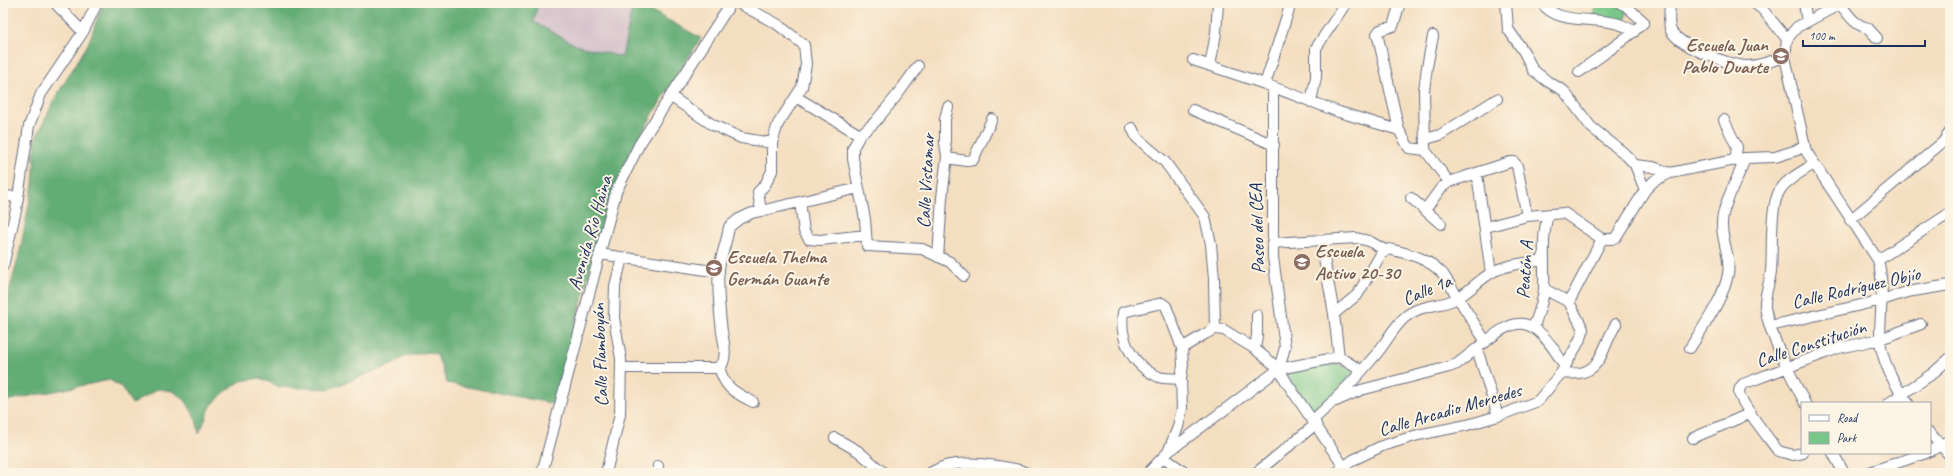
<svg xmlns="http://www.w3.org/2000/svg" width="1953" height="476" font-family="Caveat,sans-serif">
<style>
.industrial{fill:#d1bdc9}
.green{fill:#78c788;stroke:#4a7b73}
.forest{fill:#62ac74;stroke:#3e6e69}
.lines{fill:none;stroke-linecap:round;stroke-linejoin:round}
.minor-casing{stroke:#676c80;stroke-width:12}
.minor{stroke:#fff;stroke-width:10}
.labels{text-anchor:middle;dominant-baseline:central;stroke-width:4;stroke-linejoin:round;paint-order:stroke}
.education-label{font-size:19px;font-weight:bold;fill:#785e54;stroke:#fcf5e5;text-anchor:start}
.street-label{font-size:19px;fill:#1b2f5e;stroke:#fcf5e5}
</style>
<rect width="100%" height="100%" fill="#fcf5e5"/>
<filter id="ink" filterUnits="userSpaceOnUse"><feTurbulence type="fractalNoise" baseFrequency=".025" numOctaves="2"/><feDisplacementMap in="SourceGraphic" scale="8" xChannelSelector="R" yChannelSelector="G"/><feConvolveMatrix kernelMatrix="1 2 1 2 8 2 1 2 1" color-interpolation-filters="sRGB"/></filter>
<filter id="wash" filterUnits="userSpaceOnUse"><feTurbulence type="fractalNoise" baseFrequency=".012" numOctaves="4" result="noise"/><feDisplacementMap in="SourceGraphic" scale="16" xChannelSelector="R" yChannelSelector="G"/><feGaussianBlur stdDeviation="0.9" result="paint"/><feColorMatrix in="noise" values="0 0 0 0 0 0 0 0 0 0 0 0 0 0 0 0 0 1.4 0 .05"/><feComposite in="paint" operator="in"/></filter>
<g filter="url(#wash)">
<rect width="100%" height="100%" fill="#f4dec0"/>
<path class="industrial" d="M538,3H633L622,57L576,45L534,22Z"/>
<path class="green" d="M1596,3L1627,6L1625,22L1594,18Z
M1337,363L1355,372L1314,414L1285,373L1302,368Z"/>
<path class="forest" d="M103,3H538L534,22L576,45L622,57L633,3H637L701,38C666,94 627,149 605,212L555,404L447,383L437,355L427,352L404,357L394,364L329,389L279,387L260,378L241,381L225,392L211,406L199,434L196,419L185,400L173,391L158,389L132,404L122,388L110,380L10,400L3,406V314L20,251L33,184L36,138L57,95L88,44Z"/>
</g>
<g filter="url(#ink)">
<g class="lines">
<defs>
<path id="minor" d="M55,3L83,32
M738,3L777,24L804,45L806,64L802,87L778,124L772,143V171L765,185L758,192L761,211
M1400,3L1393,26L1380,30L1377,34L1378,37L1399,130L1409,148L1425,150
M1506,3L1508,29L1524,52L1533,70L1547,81L1564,91L1591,127L1625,154L1635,165L1645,190
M1542,3C1561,30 1610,11 1634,32
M1670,3C1670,11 1668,20 1670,28C1674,45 1732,67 1748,66C1760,66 1773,60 1785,57
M1754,3L1762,9L1787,39
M1804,3L1807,22
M1842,3L1797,27L1787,39L1785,57L1806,151L1878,260C1885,286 1880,312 1880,338C1881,360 1895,386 1908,403
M1840,4C1849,15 1854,25 1868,28L1877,38
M1433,36L1427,67L1424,90L1425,150L1449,182
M1193,60L1265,84L1339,112L1399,130
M918,66L898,94L875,122L860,135L853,148V159L865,219L867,246L922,249L950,262L964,276
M1210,66L1216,33L1218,3
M1579,72C1601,55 1625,41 1644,22L1626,6L1620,3
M1265,84L1291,3
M1273,87V257L1285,347L1279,369
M670,96L713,125L741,138L772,143
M796,97L860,135
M1311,102L1316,77V48L1346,3
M1193,110L1274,145
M1724,120L1737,147L1735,161
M1132,128L1137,138L1165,162L1205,217L1211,244L1214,279L1215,329
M1426,139L1440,135L1497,99
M947,158L967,161L973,160L992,119
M1635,165L1653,167L1670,173
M1477,174L1491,273
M3,196L18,197
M1411,198L1441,224
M800,202L804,231L809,239L820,240L866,235
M1425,210L1441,188L1449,182L1510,162H1514L1517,166L1527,216
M1850,220L1943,142L1950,132
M1486,227L1527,216L1564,213L1602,239
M1272,243L1356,238L1369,241L1385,250
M600,254L719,272
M938,257L942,198L947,156L945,143V119L948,107
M1324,258L1334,314L1339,357
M1878,260L1950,213
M3,266L16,210L29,126L41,94L83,32L97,3
M1569,302L1602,239H1612L1616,237L1645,190L1654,181L1670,173L1745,158L1775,157L1797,150L1804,145
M1334,314L1358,294L1381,254L1389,249C1410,254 1428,258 1443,274L1486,342
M1534,326C1538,315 1543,302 1544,290C1545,265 1541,239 1548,215
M1770,326L1882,300L1907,292L1950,285
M1182,348L1205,334L1215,329L1224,330L1255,349L1279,369L1287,383L1344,467
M1690,348C1703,327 1724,298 1728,274C1731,257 1722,242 1722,225C1721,206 1739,178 1745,158
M1255,349L1257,335V315
M1477,349L1498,416
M719,366C724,388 734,392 753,402
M621,368H715L722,365C727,355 724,343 722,332C720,315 716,279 720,263C723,251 727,240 729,227L739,219L752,213L859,188
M1561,373C1603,378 1599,353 1616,324
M1336,401L1361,390L1449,367L1457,364C1509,325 1524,296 1565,367
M1805,403C1792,378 1769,334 1765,307C1764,295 1770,283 1771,271C1773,250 1769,207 1780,190C1787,179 1803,171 1814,164
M1889,403L1932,374L1950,358
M1313,420C1334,401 1354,381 1372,359C1384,347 1391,330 1404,318C1418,305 1435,307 1451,301C1467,295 1477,281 1491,273C1505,264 1527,263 1544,260
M1930,433L1950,456
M835,438L858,451L884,473
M1693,438L1751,413
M1930,451L1950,440
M1168,452L1279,369L1339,357L1362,371
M1803,453L1793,455L1778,451C1770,440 1740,403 1739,392C1739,389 1741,386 1743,384L1839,348L1880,339L1921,324
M1833,453L1844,473
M1163,457L1186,473
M542,473L616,192L639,145L731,3
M606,473L620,414L621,359L614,318L615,286L622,258
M658,473V466
M930,473C936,470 943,466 950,465C966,461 1013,466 1027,473
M1148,473L1168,452L1178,427L1182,409L1181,379L1183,365L1182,348L1166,306L1162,303L1123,312C1119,339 1132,366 1159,377C1165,379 1174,378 1181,379
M1256,473L1316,424
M1336,473L1353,460L1382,446L1418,435L1467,425L1498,416L1538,401L1561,373L1576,347L1582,335L1583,329L1569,302L1544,289
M1867,473L1926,453"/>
</defs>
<use href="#minor" class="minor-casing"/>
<use href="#minor" class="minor"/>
</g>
</g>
<defs>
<symbol id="school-disc" viewBox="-11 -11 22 22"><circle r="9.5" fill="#8d6e63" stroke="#fcf5e5"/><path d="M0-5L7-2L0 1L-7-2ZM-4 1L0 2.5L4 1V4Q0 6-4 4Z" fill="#fff"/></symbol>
</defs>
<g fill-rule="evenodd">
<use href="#school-disc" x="1771" y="46" width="20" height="20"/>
<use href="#school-disc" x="1292" y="252" width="20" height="20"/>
<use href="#school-disc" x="704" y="258" width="20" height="20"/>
</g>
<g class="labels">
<g class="education-label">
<text x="1768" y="45" text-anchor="end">Escuela Juan<tspan x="1768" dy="22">Pablo Duarte</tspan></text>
<text x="1315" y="251">Escuela<tspan x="1315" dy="22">Activo 20-30</tspan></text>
<text x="727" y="257">Escuela Thelma<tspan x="727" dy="22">Germán Guante</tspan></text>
</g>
<g class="street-label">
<text transform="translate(926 181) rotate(-87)">Calle Vistamar</text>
<text transform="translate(1257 229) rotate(-92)">Paseo del CEA</text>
<text transform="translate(590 233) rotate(-74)">Avenida Río Haina</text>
<text transform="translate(1525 270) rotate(-86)">Peatón A</text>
<text transform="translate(1856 288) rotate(-13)">Calle Rodríguez Objío</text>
<text transform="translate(1427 290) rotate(-23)">Calle 1a</text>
<text transform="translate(1811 344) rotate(-18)">Calle Constitución</text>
<text transform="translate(600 355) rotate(-92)">Calle Flamboyán</text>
<text transform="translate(1450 410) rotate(-16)">Calle Arcadio Mercedes</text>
</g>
</g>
<rect width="1953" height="476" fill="none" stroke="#fcf5e5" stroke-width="16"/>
<rect x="1801" y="402" width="130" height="52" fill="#fcf5e5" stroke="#a2a6af"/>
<rect x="1809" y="415" width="20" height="6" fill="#ffffff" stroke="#a2a6af"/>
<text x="1837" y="422" font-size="12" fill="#1b2f5e">Road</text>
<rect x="1809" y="432" width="20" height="12" fill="#78c788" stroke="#a2a6af"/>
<text x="1837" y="442" font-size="12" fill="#1b2f5e">Park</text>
<path d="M1803 40v6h122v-6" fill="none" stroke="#1b2f5e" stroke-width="2"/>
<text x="1809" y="40" font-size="12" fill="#1b2f5e" stroke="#fcf5e5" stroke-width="3" paint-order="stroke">100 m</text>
</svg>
